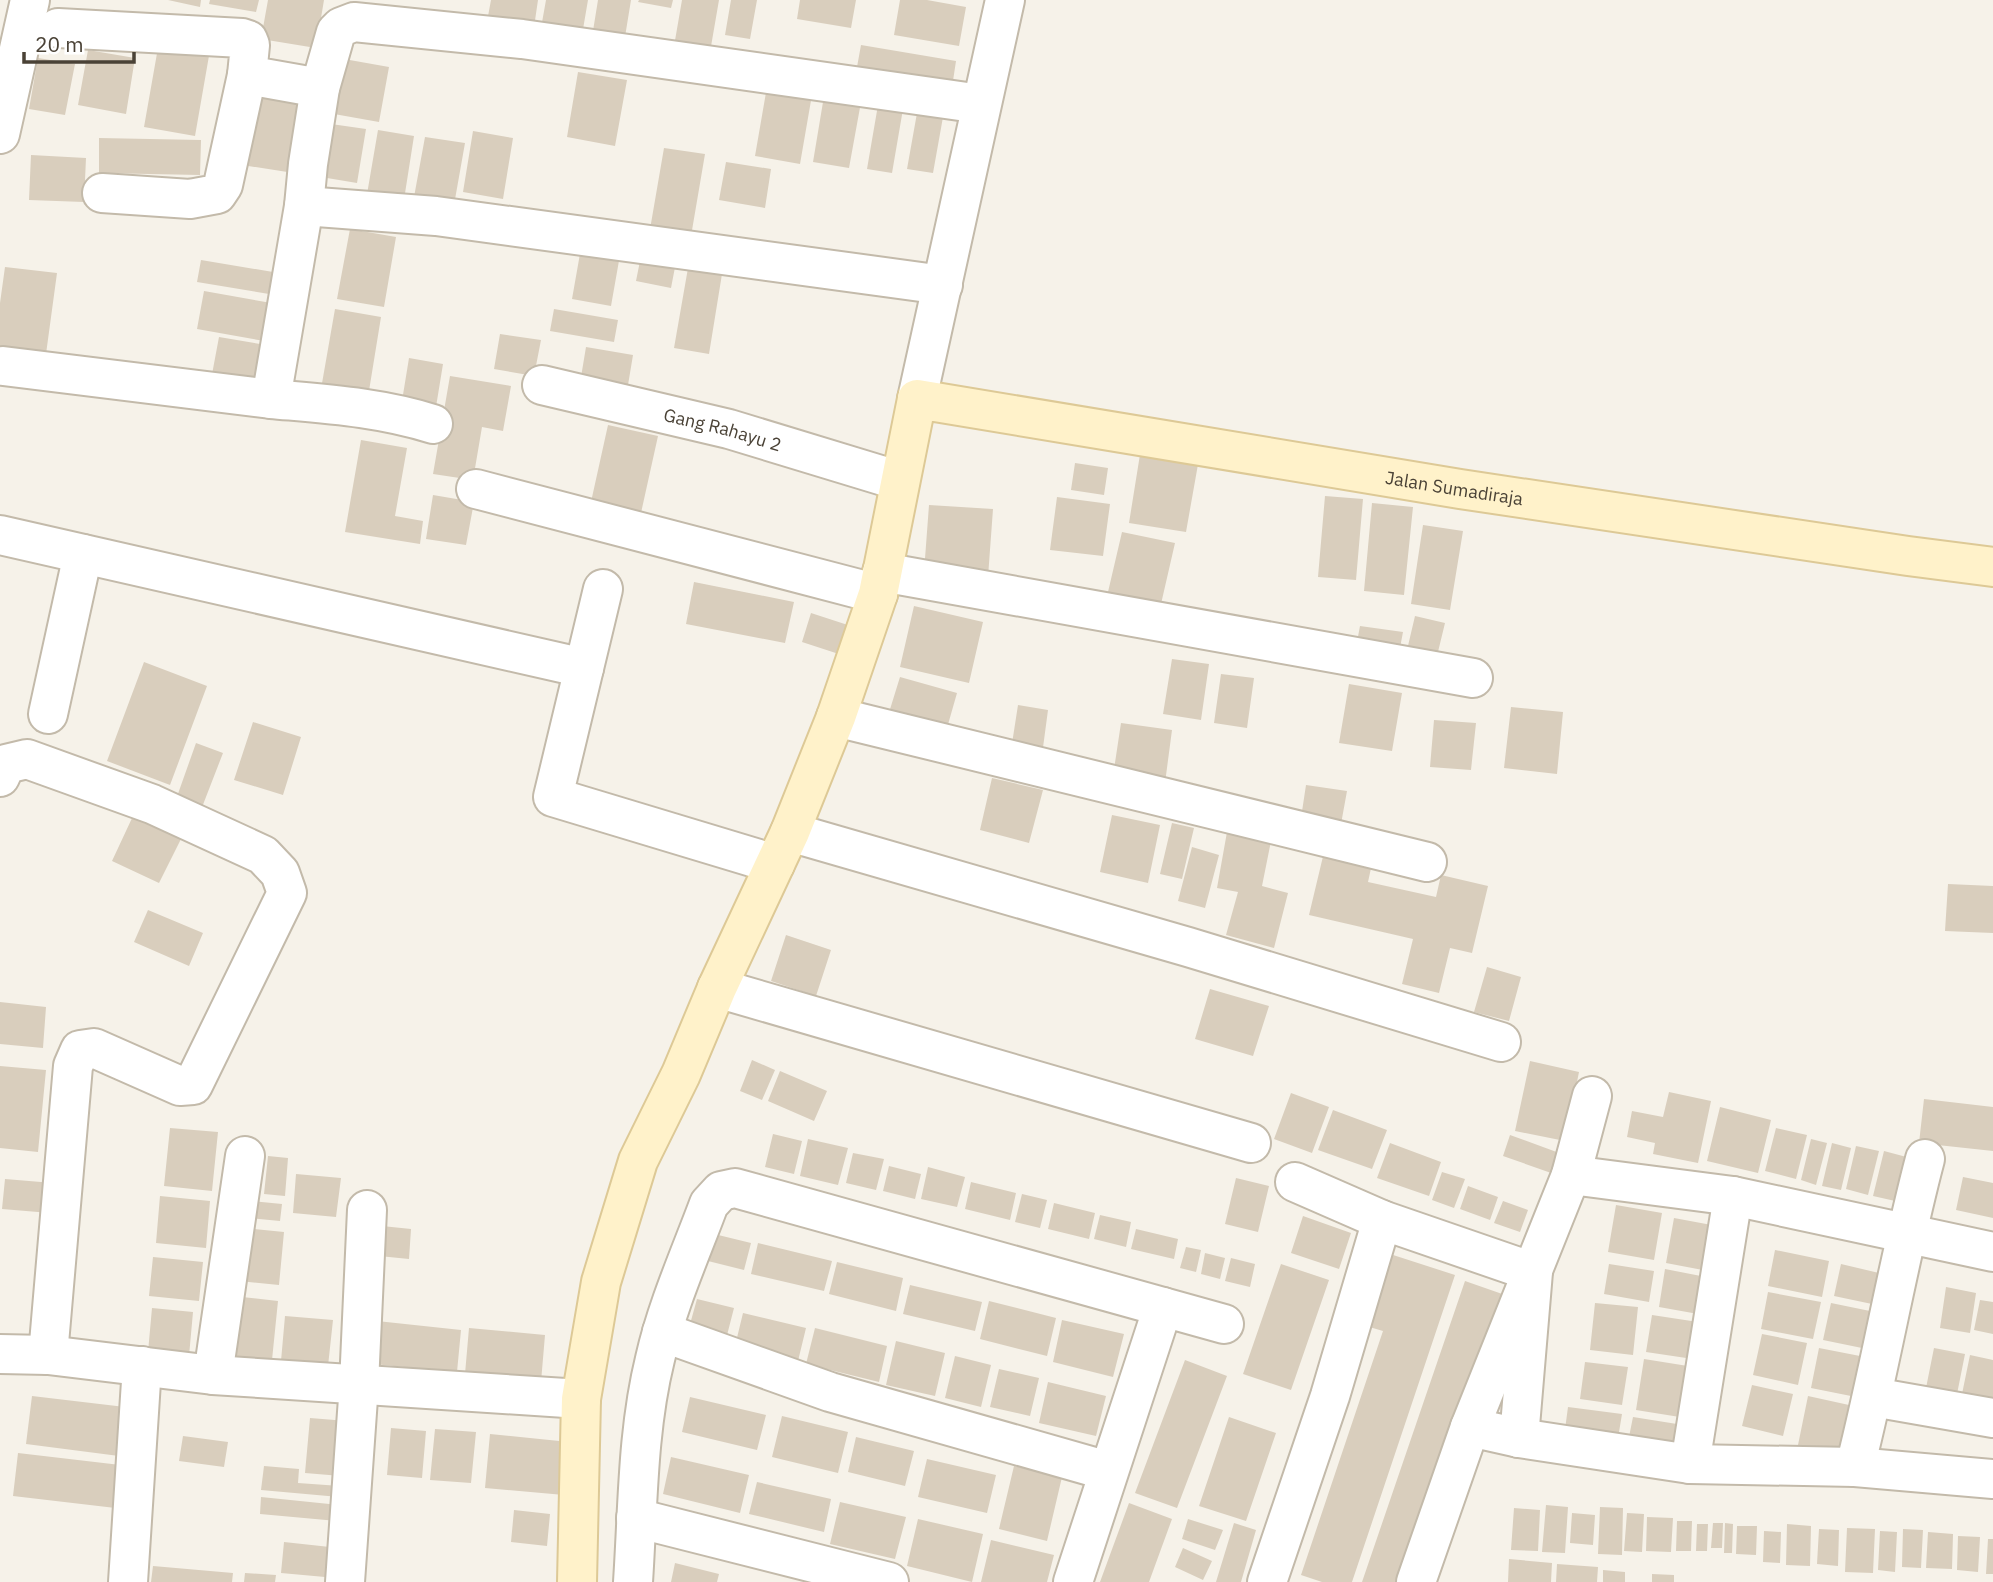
<svg xmlns="http://www.w3.org/2000/svg" width="1993" height="1582" font-family="'IBM Plex Sans',sans-serif">
<style>
.building{fill:#d9cebd}
.lines{fill:none;stroke-linecap:round;stroke-linejoin:round}
.street-casing{stroke:#c3baaa;stroke-width:42}
.secondary-casing{stroke:#ddc996;stroke-width:42}
.street{stroke:#fff;stroke-width:38}
.secondary{stroke:#fff2ca;stroke-width:38}
.labels{text-anchor:middle;dominant-baseline:central;stroke-width:7;stroke-linejoin:round;paint-order:stroke}
.street-label{font-size:18px;fill:#4a4236;stroke:#fff}
</style>
<rect width="100%" height="100%" fill="#f6f2e9"/>
<path class="building" d="M168,0H201L200,7Z
M210,0H259L256,12L209,4Z
M268,0H324L316,48L261,39Z
M491,0H538L533,34L486,27Z
M546,0H588L582,35L541,28Z
M598,0H631L624,43L592,37Z
M639,0H673L671,8L638,2Z
M682,0H719L709,58L673,52Z
M731,0H757L750,39L725,35Z
M800,0H856L851,28L797,19Z
M900,0H927L966,7L959,46L894,35Z
M159,42L210,50L195,136L144,127Z
M861,45L956,61L951,94L855,78Z
M88,50L135,58L126,114L78,105Z
M38,58L75,64L65,115L29,109Z
M344,59L389,67L379,122L334,114Z
M578,72L627,80L615,146L567,137Z
M768,81L813,89L800,164L755,156Z
M249,90L312,100L300,174L236,164Z
M824,96L861,102L849,168L813,162Z
M878,105L903,109L892,173L867,169Z
M917,113L943,117L933,173L907,169Z
M331,124L366,129L357,183L321,177Z
M378,130L414,136L403,206L366,200Z
M473,131L513,138L503,199L463,192Z
M425,137L465,143L454,205L414,197Z
M99,138L201,140L200,175L99,173Z
M664,148L705,154L690,242L649,235Z
M31,155L86,158L84,202L29,200Z
M726,162L771,169L765,208L719,200Z
M350,229L396,237L384,307L337,299Z
M581,248L620,255L611,306L572,299Z
M641,256L676,262L671,288L636,281Z
M201,260L273,272L269,294L197,282Z
M5,267L57,273L46,354L0,348V303Z
M688,268L722,274L709,354L674,348Z
M204,291L277,304L270,342L197,329Z
M335,309L381,317L368,397L321,389Z
M554,309L618,320L614,342L550,331Z
M500,334L541,340L534,376L494,369Z
M219,337L266,345L258,394L210,385Z
M586,347L633,355L627,391L580,383Z
M409,358L443,364L435,413L401,407Z
M450,376L511,386L503,431L482,427L473,480L433,474Z
M608,425L658,436L639,522L589,511Z
M361,440L407,448L395,516L423,521L420,544L345,532Z
M1142,442L1200,453L1186,532L1129,523Z
M1075,463L1108,468L1104,495L1071,490Z
M433,495L474,502L466,545L426,539Z
M1325,496L1363,499L1356,580L1318,577Z
M1057,497L1110,504L1103,556L1050,550Z
M1372,503L1413,507L1404,595L1364,591Z
M929,505L993,509L988,577L924,572Z
M1423,525L1463,531L1450,610L1411,604Z
M1122,532L1175,543L1161,604L1108,592Z
M694,582L794,602L785,643L686,624Z
M914,606L983,622L969,683L900,667Z
M811,613L857,628L848,657L802,642Z
M1415,616L1445,623L1437,656L1407,650Z
M1360,626L1403,632L1399,653L1356,647Z
M1172,659L1209,664L1201,720L1163,714Z
M144,662L207,686L170,785L107,761Z
M1221,674L1254,678L1247,728L1214,723Z
M900,677L957,693L945,735L887,719Z
M1349,684L1402,693L1392,751L1339,743Z
M1018,705L1048,710L1042,755L1011,750Z
M1511,707L1563,712L1557,774L1504,768Z
M1434,720L1476,723L1471,770L1430,767Z
M253,722L301,737L283,795L234,780Z
M1121,723L1172,730L1165,783L1113,776Z
M196,743L223,753L199,815L174,805Z
M992,778L1043,790L1029,843L980,830Z
M1306,785L1347,791L1341,824L1301,818Z
M1112,815L1160,825L1148,883L1100,872Z
M133,816L181,839L159,883L112,861Z
M1172,823L1194,828L1182,879L1160,874Z
M1227,832L1271,841L1262,886L1288,893L1274,948L1226,935L1238,892L1217,888Z
M1192,847L1219,855L1205,908L1178,901Z
M1325,848L1373,859L1368,882L1436,897L1441,875L1488,886L1472,953L1450,948L1439,993L1402,984L1413,939L1309,915Z
M1948,884L1993,886V933L1945,931Z
M148,910L203,933L189,966L134,942Z
M786,935L831,950L816,996L771,981Z
M1487,967L1521,977L1509,1021L1474,1012Z
M1210,989L1269,1006L1253,1056L1195,1039Z
M0,1002L46,1007L43,1048L0,1044Z
M752,1060L775,1070L762,1100L740,1091Z
M1530,1061L1579,1072L1565,1141L1515,1131Z
M0,1066L46,1070L38,1152L0,1148Z
M780,1071L827,1091L814,1121L768,1101Z
M1669,1092L1711,1101L1698,1163L1653,1154L1655,1143L1627,1137L1632,1111L1663,1117Z
M1291,1093L1329,1107L1312,1153L1274,1139Z
M1924,1099L1993,1107V1151L1919,1143Z
M1720,1107L1771,1120L1758,1173L1707,1161Z
M1333,1110L1387,1130L1372,1169L1318,1150Z
M170,1128L218,1132L212,1191L164,1186Z
M1776,1128L1807,1135L1796,1179L1765,1171Z
M773,1134L802,1141L794,1174L765,1167Z
M1510,1135L1562,1154L1554,1174L1503,1156Z
M808,1139L848,1148L838,1185L800,1176Z
M1811,1139L1827,1143L1816,1185L1801,1180Z
M1390,1143L1441,1162L1429,1196L1377,1178Z
M1832,1143L1851,1148L1841,1190L1822,1186Z
M1856,1146L1879,1151L1868,1195L1846,1189Z
M1884,1151L1914,1159L1904,1203L1873,1196Z
M853,1153L884,1159L876,1190L846,1183Z
M268,1156L288,1158L285,1196L264,1194Z
M889,1166L921,1174L915,1199L883,1191Z
M928,1167L965,1177L957,1207L921,1199Z
M1442,1172L1465,1179L1454,1208L1432,1200Z
M296,1174L341,1178L336,1217L293,1213Z
M1963,1177L1993,1183V1218L1956,1210Z
M1236,1178L1269,1186L1258,1232L1225,1224Z
M5,1179L53,1183L50,1213L2,1209Z
M971,1182L1016,1193L1010,1220L965,1209Z
M1468,1186L1498,1197L1490,1220L1460,1209Z
M1022,1194L1047,1200L1040,1228L1015,1222Z
M160,1196L210,1201L206,1248L156,1243Z
M251,1201L282,1204L280,1221L250,1218Z
M1503,1201L1528,1210L1520,1232L1494,1223Z
M1054,1203L1095,1213L1089,1239L1048,1229Z
M1616,1205L1662,1213L1654,1260L1608,1252Z
M1100,1215L1131,1222L1126,1247L1094,1239Z
M1303,1216L1351,1233L1339,1269L1291,1253Z
M1674,1218L1717,1226L1708,1271L1666,1263Z
M382,1226L411,1229L409,1259L379,1256Z
M244,1228L284,1232L279,1285L239,1281Z
M1136,1229L1178,1239L1174,1259L1131,1249Z
M710,1233L751,1243L744,1270L704,1260Z
M758,1243L832,1261L824,1291L751,1274Z
M1186,1247L1201,1250L1196,1272L1180,1268Z
M1775,1250L1829,1261L1822,1297L1768,1286Z
M1205,1253L1225,1258L1220,1279L1201,1274Z
M1390,1254L1455,1275L1352,1582H1322L1301,1575L1383,1331L1366,1326Z
M153,1257L203,1262L199,1301L149,1296Z
M1231,1258L1255,1264L1250,1287L1225,1281Z
M837,1262L903,1278L896,1311L829,1294Z
M1281,1264L1329,1280L1291,1390L1243,1374Z
M1609,1264L1654,1271L1649,1302L1604,1294Z
M1841,1264L1879,1273L1872,1304L1834,1296Z
M1665,1269L1706,1277L1698,1314L1659,1307Z
M1465,1281L1508,1296L1410,1582H1362Z
M910,1285L982,1302L975,1331L903,1314Z
M1946,1287L1976,1293L1970,1333L1940,1328Z
M1768,1292L1821,1302L1813,1339L1761,1329Z
M233,1296L278,1301L272,1360L227,1356Z
M697,1299L734,1308L725,1343L687,1335Z
M1980,1300L1993,1302V1334L1974,1330Z
M989,1301L1056,1318L1047,1356L980,1339Z
M1595,1303L1638,1307L1633,1355L1590,1350Z
M1831,1303L1870,1311L1862,1348L1823,1340Z
M152,1308L193,1312L189,1356L148,1352Z
M743,1313L806,1328L798,1361L735,1346Z
M1652,1315L1698,1322L1693,1359L1646,1352Z
M285,1316L333,1320L328,1366L281,1361Z
M1062,1320L1124,1334L1113,1377L1053,1362Z
M377,1321L461,1330L457,1372L373,1364Z
M469,1328L545,1335L541,1382L465,1374Z
M815,1328L887,1346L879,1382L806,1364Z
M1762,1334L1807,1343L1798,1385L1753,1375Z
M896,1341L945,1353L935,1396L886,1385Z
M1819,1348L1860,1356L1851,1396L1811,1388Z
M1934,1348L1965,1354L1957,1394L1926,1388Z
M1970,1355L1993,1360V1400L1962,1394Z
M955,1356L991,1365L981,1407L945,1398Z
M1644,1359L1694,1367L1686,1418L1636,1410Z
M1185,1360L1227,1376L1177,1508L1135,1493Z
M1585,1362L1628,1367L1622,1405L1580,1399Z
M999,1369L1039,1378L1030,1416L990,1407Z
M1048,1382L1106,1396L1096,1436L1039,1423Z
M1752,1385L1793,1394L1783,1436L1742,1426Z
M32,1396L125,1407L119,1456L26,1444Z
M1808,1396L1849,1405L1839,1454L1798,1445Z
M690,1397L766,1415L757,1450L682,1432Z
M1568,1407L1622,1414L1617,1444L1564,1437Z
M782,1416L848,1432L838,1473L772,1457Z
M1229,1417L1276,1433L1246,1521L1199,1506Z
M1633,1417L1677,1424L1671,1455L1627,1447Z
M310,1418L347,1421L341,1476L305,1473Z
M391,1428L426,1431L422,1478L387,1475Z
M435,1429L476,1432L471,1483L430,1480Z
M490,1434L569,1442L564,1495L485,1488Z
M183,1436L228,1442L224,1467L179,1461Z
M856,1437L914,1451L905,1486L848,1472Z
M18,1453L129,1466L124,1509L13,1496Z
M671,1457L749,1475L740,1513L663,1494Z
M927,1459L996,1475L987,1513L918,1497Z
M264,1466L299,1469L298,1483L340,1486L339,1497L261,1490Z
M1014,1466L1062,1477L1047,1541L999,1529Z
M757,1482L831,1499L824,1532L749,1514Z
M261,1497L339,1505L337,1521L260,1514Z
M840,1502L906,1517L895,1559L830,1544Z
M1129,1503L1172,1519L1149,1582H1100Z
M1546,1505L1568,1507L1565,1553L1542,1552Z
M1600,1507L1623,1508L1622,1555L1598,1554Z
M1514,1508L1540,1510L1538,1551L1511,1550Z
M514,1510L550,1514L547,1546L511,1542Z
M1572,1513L1595,1515L1593,1545L1570,1543Z
M1627,1513L1644,1514L1642,1552L1624,1551Z
M1647,1517L1673,1518L1671,1552L1646,1551Z
M918,1519L983,1534L972,1582L907,1566Z
M1188,1519L1223,1530L1215,1550L1182,1539Z
M1677,1521H1692L1691,1551H1676Z
M1234,1523L1256,1530L1241,1582H1216Z
M1713,1523H1723L1722,1548H1711Z
M1725,1523L1733,1524L1732,1553H1724Z
M1697,1524H1708L1707,1551H1696Z
M1787,1524L1811,1526L1810,1566L1786,1565Z
M1737,1526H1757L1756,1555L1736,1554Z
M1847,1528L1875,1529L1873,1573L1845,1572Z
M1819,1529L1839,1530L1838,1566L1817,1564Z
M1903,1529L1923,1530L1921,1568L1902,1567Z
M1764,1531L1781,1532L1780,1563L1763,1562Z
M1880,1531L1897,1532L1895,1572L1878,1570Z
M1928,1532L1953,1534L1952,1569L1926,1568Z
M1958,1536L1980,1537L1978,1572L1957,1570Z
M1988,1539H1993V1574H1986Z
M991,1540L1054,1555L1047,1582H981Z
M284,1542L339,1548L336,1578L281,1573Z
M1183,1548L1212,1561L1203,1580L1175,1567Z
M1509,1559L1552,1563L1551,1582H1508Z
M675,1563L719,1574L717,1582H671Z
M1557,1564L1598,1567L1597,1582H1556Z
M153,1566L233,1573L232,1582H151Z
M1603,1570L1625,1572V1582H1603Z
M245,1573L276,1575L275,1582H244Z
M1652,1574L1674,1575V1582H1652Z"/>
<g class="lines">
<defs>
<g id="street">
<path d="M58,28L242,38L248,40L250,45L247,75L320,88"/>
<path d="M0,134L30,0"/>
<path d="M102,193L190,199L217,194L223,185L247,75"/>
<path d="M304,206L436,216L943,285"/>
<path d="M3,366L271,399L304,206L308,164L320,88L336,32L341,27L354,22L522,39L981,104"/>
<path id="s1" d="M542,385L729,429L900,481"/>
<path d="M271,399C326,404 379,407 433,424"/>
<path d="M917,399L1005,0"/>
<path d="M476,489L878,594"/>
<path d="M0,535L584,668"/>
<path d="M882,572L1473,678"/>
<path d="M603,589L553,797L775,864"/>
<path d="M48,714L83,554"/>
<path d="M836,717L1427,862"/>
<path d="M0,777L6,764L27,759L152,804L263,855L280,873L287,893L193,1085L180,1086L94,1048L80,1050L73,1066L48,1355"/>
<path d="M790,832L1188,947L1501,1042"/>
<path d="M717,988L1251,1143"/>
<path d="M1571,1175L1733,1196L1993,1252"/>
<path d="M1295,1182L1382,1220L1533,1272L1519,1438"/>
<path d="M662,1332L830,1392L1108,1471"/>
<path d="M0,1354L48,1355L213,1375L581,1399"/>
<path d="M213,1375L245,1156"/>
<path d="M1873,1397L1993,1418"/>
<path d="M1470,1427L1519,1438L1690,1464L1855,1467L1993,1479"/>
<path d="M1690,1464L1733,1196"/>
<path d="M1855,1467C1881,1365 1898,1261 1925,1159"/>
<path d="M636,1518L889,1582"/>
<path d="M128,1582L142,1366"/>
<path d="M345,1582L359,1384L367,1210"/>
<path d="M633,1582C638,1508 637,1432 655,1359C667,1306 690,1255 709,1204L721,1191L735,1188L1224,1324"/>
<path d="M1073,1582L1163,1307"/>
<path d="M1267,1582L1330,1396L1382,1220"/>
<path d="M1416,1582L1470,1427L1571,1175L1592,1096"/>
</g>
<g id="secondary">
<path id="s2" d="M577,1582L581,1399L601,1282L638,1161L681,1074L717,988L790,832L836,717L878,594L917,399L1460,489L1908,556L1993,567"/>
</g>
</defs>
<use href="#street" class="street-casing"/>
<use href="#secondary" class="secondary-casing"/>
<use href="#street" class="street"/>
<use href="#secondary" class="secondary"/>
</g>
<g class="labels">
<g class="street-label">
<text stroke="none"><textPath href="#s1" startOffset="186">Gang Rahayu 2</textPath></text>
<text stroke="none"><textPath href="#s2" startOffset="1788">Jalan Sumadiraja</textPath></text>
</g>
</g>
<path d="M24 52v10h110v-10" fill="none" stroke="#4a4236" stroke-width="3.5"/>
<text x="35" y="52" font-size="21" fill="#4a4236" stroke="#ffffff" stroke-width="5" paint-order="stroke">20 m</text>
</svg>
